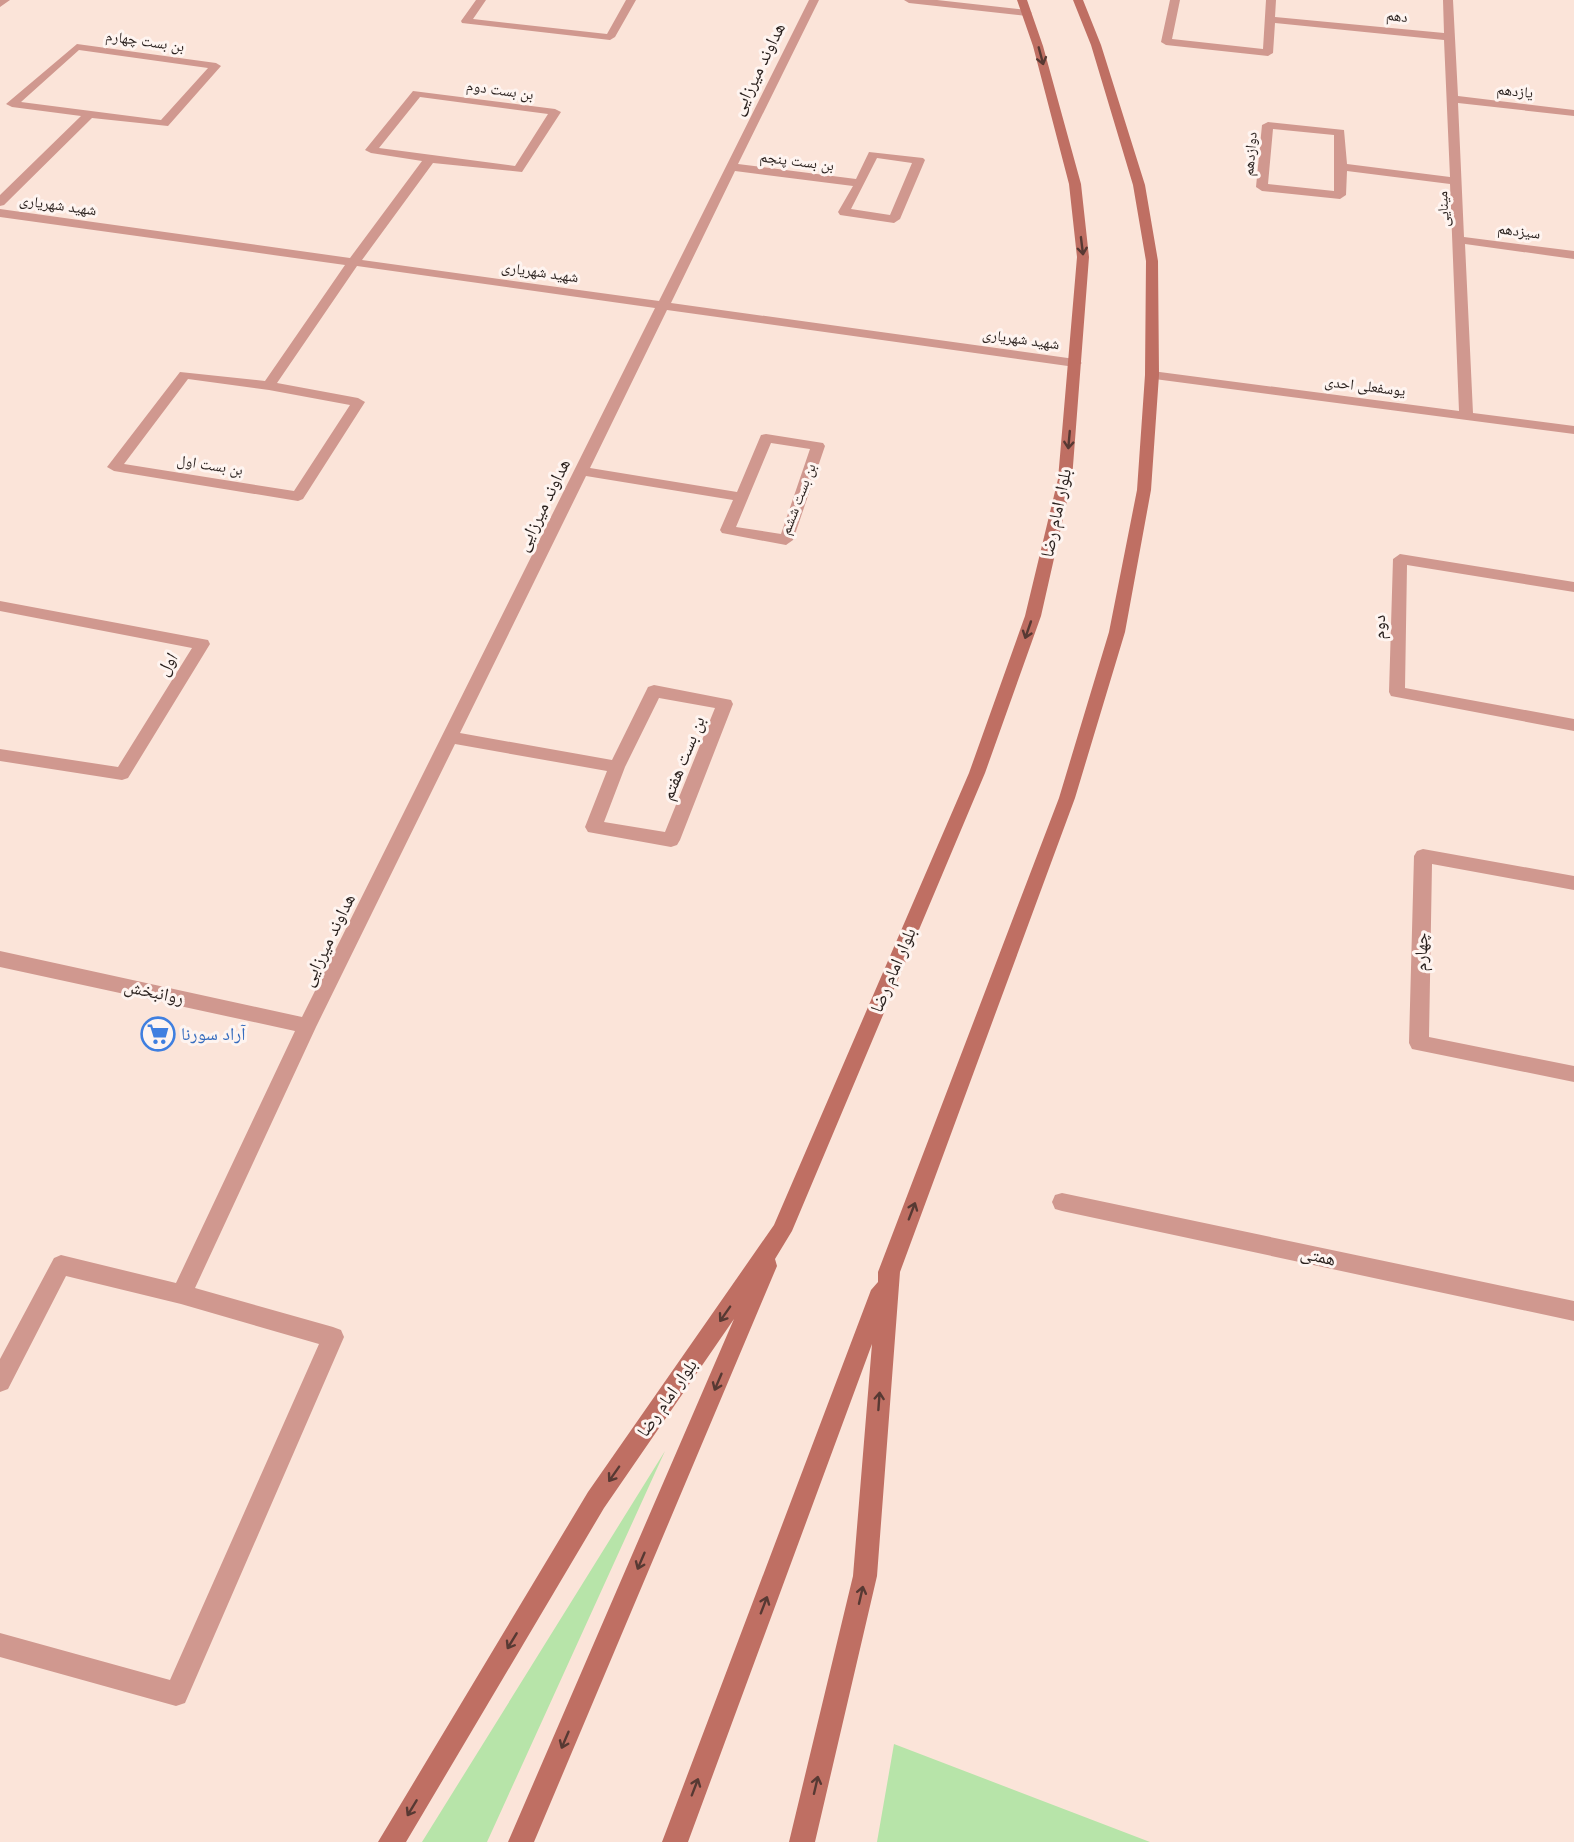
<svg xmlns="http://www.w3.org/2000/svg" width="1574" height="1842" font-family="'DM Sans','Noto Naskh Arabic',sans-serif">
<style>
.green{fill:#b7e4a9}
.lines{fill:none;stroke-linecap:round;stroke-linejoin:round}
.street{fill:#d0988f;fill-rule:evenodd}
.secondary{fill:#bf6f63;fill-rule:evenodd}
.oneway{stroke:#573933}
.labels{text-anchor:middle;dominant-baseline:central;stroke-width:6;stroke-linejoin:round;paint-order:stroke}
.far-street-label{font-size:15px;fill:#2b221f;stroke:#fef4f0}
.street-label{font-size:18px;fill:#2b221f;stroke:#fef4f0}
.shop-label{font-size:18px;fill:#366cbe;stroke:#fef4f0;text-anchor:start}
</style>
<rect width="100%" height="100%" fill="#fbe4d9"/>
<path class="green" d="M665,1451L487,1842H422Z
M894,1744L1150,1842H877Z"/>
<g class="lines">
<path class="street" d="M0,0H10L0,7Z
M476,0H486L473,19L607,34L626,0H636L615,37L610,40L462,23L461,21Z
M809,0H819L738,164L856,179L869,152L923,158L925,160L900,219L894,223L840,215L838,212L853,186L735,171L671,303L1075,359L1082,363L1075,367L667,310L590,468L737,492L761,435L766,434L823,443L825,446L793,540L786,545L722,533L720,530L733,500L586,476L460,733L612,760L648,687L654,685L731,700L733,704L680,840L677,845L671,847L588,832L585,827L607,771L455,744L316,1027L195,1288L333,1327L341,1330L344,1337L185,1703L176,1706L0,1657V1633L170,1680L319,1344L181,1304L66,1276L8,1389L0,1392V1359L54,1258L61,1255L176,1283L295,1031L0,967V951L302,1017L655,308L357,266L277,383L358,398L365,402L303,499L298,501L114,471L107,467L180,372L265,381L345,265L0,217V209L350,258L422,161L371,153L365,150L413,91L555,109L561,112L522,172L433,163L362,260L659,301ZM420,97L548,114L515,166L379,148ZM877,158L912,163L890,215L851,209ZM188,379L269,390L350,405L294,491L124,464ZM771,443L810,449L781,534L736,527ZM659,698L715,708L665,832L604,822L625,767Z
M904,0H937L1027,10L1032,13L1027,16L909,3Z
M1170,0H1180L1172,39L1263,49L1266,0H1276L1275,17L1444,33L1443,0H1453L1458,96L1574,110V116L1458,103L1464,237L1574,251V259L1465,244L1473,413L1574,426V434L1147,378L1145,375L1152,371L1459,411L1450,184L1347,171L1346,195L1340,199L1262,191L1256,187L1262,125L1268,122L1344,130L1347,164L1450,177L1444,40L1275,23L1273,53L1268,56L1166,45L1161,42ZM1273,129L1334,135V191L1268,184Z
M77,44L216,63L221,66L168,126L92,118L4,205L0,206V195L81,116L12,107L6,104ZM79,50L208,68L161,120L21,102Z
M1400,554L1574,582V592L1407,565L1405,688L1574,719V731L1391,696L1389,692L1393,559Z
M0,601L208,640L210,644L128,778L122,780L0,761V749L118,767L192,648L0,611Z
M1423,849L1574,876V890L1432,864L1429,1037L1574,1066V1082L1412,1049L1409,1043L1414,856L1417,851Z
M1062,1193L1574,1301V1321L1062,1211L1055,1209L1052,1202L1055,1195Z"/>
<path class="secondary" d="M1017,0H1027L1043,46L1081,184L1089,257L1072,479L1041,616L985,773L792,1231L775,1259L777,1266L534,1842H508L734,1319L604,1508L406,1842H378L588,1492L774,1225L969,773L1025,616L1058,479L1077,257L1069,184L1033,46Z
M1073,0H1083L1101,45L1145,185L1158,261L1159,375L1151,490L1125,632L1075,798L900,1272L877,1576L815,1842H789L853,1576L872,1344L688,1842H662L871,1290L878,1282V1272L1059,798L1109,632L1137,490L1145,375L1146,261L1133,185L1091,45Z"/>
</g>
<defs><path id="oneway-shaft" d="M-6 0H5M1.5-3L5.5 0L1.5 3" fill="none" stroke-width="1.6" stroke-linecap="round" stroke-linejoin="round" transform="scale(1.5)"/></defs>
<g class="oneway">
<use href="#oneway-shaft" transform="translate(1041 56) rotate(75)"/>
<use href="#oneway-shaft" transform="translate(1082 246) rotate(83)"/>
<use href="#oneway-shaft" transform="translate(1069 440) rotate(95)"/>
<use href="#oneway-shaft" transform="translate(1028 630) rotate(109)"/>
<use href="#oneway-shaft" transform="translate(912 1211) rotate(-69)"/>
<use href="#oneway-shaft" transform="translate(725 1314) rotate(125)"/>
<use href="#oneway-shaft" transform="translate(718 1382) rotate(113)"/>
<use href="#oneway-shaft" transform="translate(879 1401) rotate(-86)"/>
<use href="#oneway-shaft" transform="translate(614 1474) rotate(125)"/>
<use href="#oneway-shaft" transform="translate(641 1561) rotate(113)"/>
<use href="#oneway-shaft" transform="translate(861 1595) rotate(-77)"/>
<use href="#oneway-shaft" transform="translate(764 1605) rotate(-69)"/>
<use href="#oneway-shaft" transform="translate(512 1641) rotate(121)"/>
<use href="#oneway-shaft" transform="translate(565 1740) rotate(113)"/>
<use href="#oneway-shaft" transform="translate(816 1785) rotate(-77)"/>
<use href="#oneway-shaft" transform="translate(695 1787) rotate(-69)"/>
<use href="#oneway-shaft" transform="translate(412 1808) rotate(121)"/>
</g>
<defs>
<symbol id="supermarket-ring" viewBox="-11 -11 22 22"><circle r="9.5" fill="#fef4f0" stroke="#3f7fe0" stroke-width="1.5"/><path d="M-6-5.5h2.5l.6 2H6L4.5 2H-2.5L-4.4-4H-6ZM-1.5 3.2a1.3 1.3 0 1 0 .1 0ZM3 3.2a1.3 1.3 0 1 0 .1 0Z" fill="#3f7fe0"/></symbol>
</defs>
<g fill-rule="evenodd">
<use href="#supermarket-ring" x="139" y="1015" width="38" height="38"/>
</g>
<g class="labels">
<g class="far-street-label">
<text transform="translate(1397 16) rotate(6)">دهم</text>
<text transform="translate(145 41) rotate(8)">بن بست چهارم</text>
<text transform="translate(500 90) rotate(8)">بن بست دوم</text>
<text transform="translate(1515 91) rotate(6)">یازدهم</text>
<text transform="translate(1250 154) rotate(-85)">دوازدهم</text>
<text transform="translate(797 161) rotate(7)">بن بست پنجم</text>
<text transform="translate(58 205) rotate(8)">شهید شهریاری</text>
<text transform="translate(1443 209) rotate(-93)">مینایی</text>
<text transform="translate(1519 231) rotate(7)">سیزدهم</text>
<text transform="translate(540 272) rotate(8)">شهید شهریاری</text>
<text transform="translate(1021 339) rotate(8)">شهید شهریاری</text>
<text transform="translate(1365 386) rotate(7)">یوسفعلی احدی</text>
<text transform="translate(210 465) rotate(9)">بن بست اول</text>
<text transform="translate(798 499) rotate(-69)">بن بست ششم</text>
</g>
<g class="street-label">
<text transform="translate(758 69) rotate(-64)">هداوند میرزایی</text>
<text transform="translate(543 505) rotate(-64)">هداوند میرزایی</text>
<text transform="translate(1056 513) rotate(-78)">بلوار امام رضا</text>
<text transform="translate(1379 627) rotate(-89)">دوم</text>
<text transform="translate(167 664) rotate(-58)">اول</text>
<text transform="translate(683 758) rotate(-68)">بن بست هفتم</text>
<text transform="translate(328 940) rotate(-64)">هداوند میرزایی</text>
<text transform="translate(1421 952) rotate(-89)">چهارم</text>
<text transform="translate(893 970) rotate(-67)">بلوار امام رضا</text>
<text transform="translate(154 992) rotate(12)">روانبخش</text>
<text transform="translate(1318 1256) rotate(12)">همتی</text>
<text transform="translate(667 1398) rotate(-55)">بلوار امام رضا</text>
</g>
<g class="shop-label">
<text x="181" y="1034">آراد سورنا</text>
</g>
</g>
</svg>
